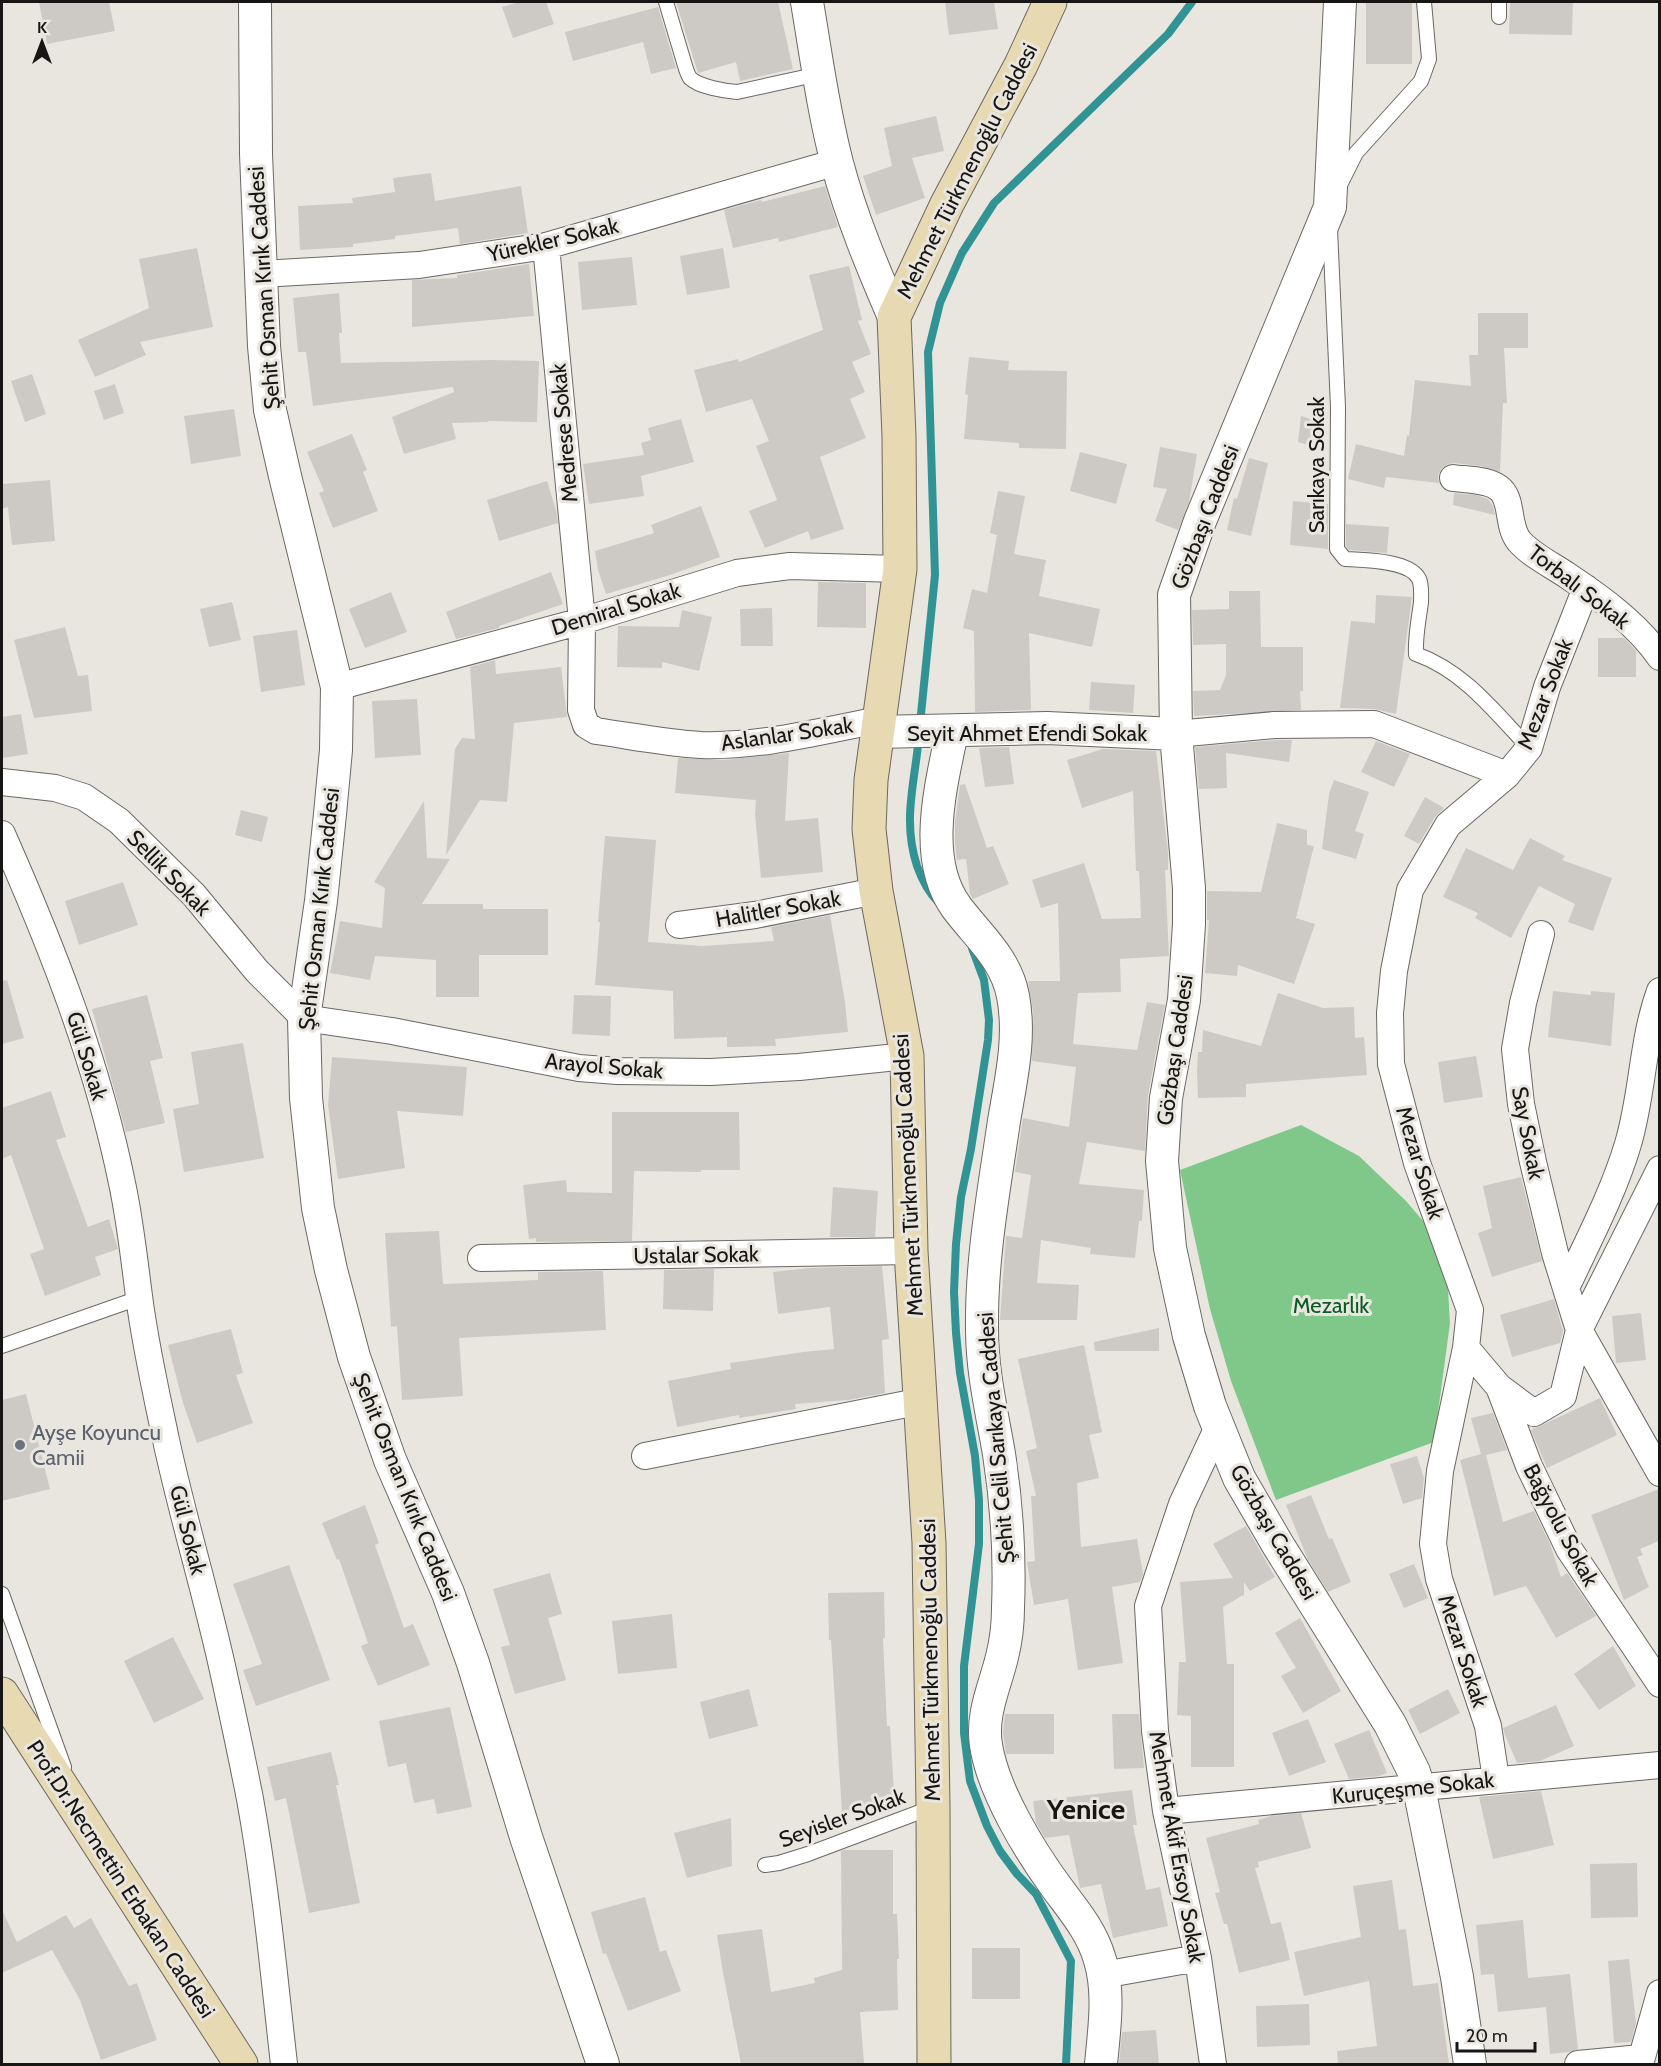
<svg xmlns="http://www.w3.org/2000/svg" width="1661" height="2066" font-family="Cabin,sans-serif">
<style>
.green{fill:#7fc88a}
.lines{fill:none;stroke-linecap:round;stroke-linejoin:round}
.stream{stroke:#329395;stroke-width:8}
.building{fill:#cdcac5}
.service-casing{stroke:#6b6863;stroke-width:16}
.minor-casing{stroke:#6b6863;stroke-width:28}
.tertiary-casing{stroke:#6b6863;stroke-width:34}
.secondary-casing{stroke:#6b6863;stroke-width:35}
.service{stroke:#fff;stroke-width:14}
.minor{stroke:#fff;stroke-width:26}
.tertiary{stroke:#fff;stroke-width:32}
.secondary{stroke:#e7d9b2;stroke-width:33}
.worship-dot{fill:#6b7280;stroke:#e9e6e0;stroke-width:2}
.labels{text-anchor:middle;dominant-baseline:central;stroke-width:6;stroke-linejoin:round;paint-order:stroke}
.street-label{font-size:22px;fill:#171614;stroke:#e9e6e0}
.park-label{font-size:22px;fill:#095d24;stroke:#e9e6e0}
.worship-label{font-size:22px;fill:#5b616d;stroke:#e9e6e0;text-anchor:start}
.district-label{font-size:28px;font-weight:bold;fill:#171614;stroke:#e9e6e0}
</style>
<rect width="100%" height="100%" fill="#e9e6e0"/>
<path class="green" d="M1301,1125L1359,1156L1406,1201L1424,1222L1441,1263L1448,1290L1450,1323L1434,1442L1276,1500L1231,1381L1210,1309L1180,1170Z"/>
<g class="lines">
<path class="stream" d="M920,724L935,575L928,352L940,303L962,253L994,203L1168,34L1192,2
M919,736C915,782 902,820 917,866C922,880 928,892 938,902
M972,948L984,980L989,1020L988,1040L971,1149L961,1197L956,1244L954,1292L956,1333L960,1373L975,1456L979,1500V1544L964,1666V1733L970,1781L987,1826L1000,1851L1017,1874L1036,1894L1071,1961L1066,2064"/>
</g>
<path class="building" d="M39,2H109L115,31L47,44Z
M519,2H546L554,24L513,38L502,7Z
M676,2H778L793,69L740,81L736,62L698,73Z
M945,2H994L998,29L949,35Z
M1366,2H1412V64H1366Z
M1510,2H1573L1572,35L1509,34Z
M658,7L676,68L651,74L643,42L573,61L565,32Z
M936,116L944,151L912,158L925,198L876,215L863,176L892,166L884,128Z
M431,173L435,201L521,186L528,233L460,244L458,228L395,236V239L353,244V247L300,250L298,206L353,203L352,198L395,192L393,178Z
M825,186L838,227L779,242L778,238L733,248L724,210L761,200L762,202Z
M197,248L213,327L140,342L146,355L95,377L78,340L149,308L139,259Z
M723,248L730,288L687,295L680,256Z
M632,257L637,305L582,310L578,262Z
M529,264L534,316L412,327V280L457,278V275Z
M849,266L862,320L858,321L871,354L852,362L865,392L850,399L866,438L820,457L844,529L811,540L808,531L765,548L749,511L777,500L756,446L769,441L752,399L706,412L694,370L738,359L739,362L823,330L809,275Z
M339,293L342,333H339L341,363L492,360L539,361L537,422L488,421V422L452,423L456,439L404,454L392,417L454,392L453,387L313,406L306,352H298L293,298Z
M1478,313H1528V348H1504L1507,403H1503L1500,472L1481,466L1454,463L1448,464L1441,469L1438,476L1439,483L1386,477L1384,488L1348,479L1356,444L1404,456L1407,435L1409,436L1415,380L1471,386L1469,355H1478Z
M969,357L1009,361L1008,370L1067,371L1066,449L1019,448V443L964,439L968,395L965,394Z
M32,374L46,414L25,422L11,381Z
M115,384L124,413L104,420L94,391Z
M234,409L241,456L191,464L184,416Z
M1301,416L1320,422V430L1315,447L1298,442Z
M681,419L694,462L641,476L644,496L589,504L583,464L644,455L641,443L651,440L648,428Z
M352,434L367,470L363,472L378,511L333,528L319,493L324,491L307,452Z
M1160,447L1197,454L1189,502L1178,530L1155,521L1167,489L1153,487Z
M1080,452L1127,464L1116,504L1070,491Z
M1249,458L1268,463L1251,536L1227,530L1234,498L1237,499Z
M50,480L55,541L12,545L8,507L2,509V484Z
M547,481L556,510L558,523L499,541L487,500Z
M998,491L1025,496L1014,554L1046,560L1039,596L1100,609L1092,647L1029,633L1031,710L975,712L974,631L963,628L972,589L987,593L997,535L990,533Z
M1454,493L1476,495L1488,499L1493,506L1495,515L1453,505Z
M1293,501L1328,504V549L1290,545Z
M701,506L720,557L670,575L606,594L598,570L595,551L654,533L651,525Z
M1346,524L1389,527L1387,553L1349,550L1346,546Z
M551,572L563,604L499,626V628L456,639L446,612Z
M818,582L866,583V628L817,627Z
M1229,591H1260L1261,647H1303V691H1300L1301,710L1194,716L1193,691L1220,690L1226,675V644L1193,645L1192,610L1229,609Z
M391,592L407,632L365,648L349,609Z
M1376,595L1412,597L1396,714L1374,709L1340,708L1351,621L1375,623Z
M232,602L241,640L209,647L200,609Z
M772,608L773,646H741L740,609Z
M682,610L712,617L699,671L662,662V668L617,667L618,626L679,627Z
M65,627L78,676L88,675L92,711L34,718L14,640Z
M297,630L305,685L261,692L253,636Z
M1598,638H1624L1630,644L1636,651V677H1598Z
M495,660L496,674L561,667L567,717L514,723L507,802L480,800L446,855L455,749L462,738L475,739L470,667Z
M1091,682L1135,685L1133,713L1089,710Z
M417,699L421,755L375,758L372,701Z
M21,714L28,754L2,758V717Z
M1275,740H1292L1289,762L1226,753L1227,788L1199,789L1195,747Z
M1376,741L1410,754L1394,787L1361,772Z
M1009,747L1014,784L985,787L979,748Z
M1103,749L1156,751L1168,852V870H1165L1169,956L1120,959L1121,992L1078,993L1073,1044L1137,1050L1147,1002L1165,1005L1148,1095L1145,1151L1087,1142L1079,1184L1144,1190L1142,1221H1139L1135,1258L1090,1254L1091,1248L1041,1240L1037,1283L1079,1285L1077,1320H1000L1006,1236L1022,1238L1031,1175L1015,1172L1023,1118L1069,1127L1076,1067L1032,1061L1033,1011L1028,981H1060L1058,903L1041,908L1032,880L1084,863L1102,919L1141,918L1139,871H1136L1133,791L1082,808L1067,760Z
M789,753L785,821L818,818L823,872L761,878L755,814L756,800L675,793L678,758L724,760Z
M1334,780L1369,792L1355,831L1364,834L1356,859L1322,849L1329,794Z
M965,784L987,848L993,846L1009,884L973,899L970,894L966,859L957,860L955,844V823L960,785Z
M1425,797L1444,808L1435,817L1419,844L1404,836Z
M424,801L427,858L450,859L422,904H483V909H548V955H479V997H436V960L375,956L370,980L330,973L340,921L382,928L385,888L374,882Z
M241,810L268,817L262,842L235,835Z
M1277,823L1307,830V845L1314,846L1296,918L1315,924L1294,984L1238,965L1237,976L1205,973L1209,920H1207V891L1261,892Z
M605,836L656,840L648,942L703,946L774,941L771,927L830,915L845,1002L848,1032L775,1039L776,1046L727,1047V1037L674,1039L673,991L595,985L600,922H598Z
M1530,838L1565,856L1562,860L1612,878L1593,931L1568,922L1575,904L1539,886L1511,938L1475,918L1478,913L1443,897L1466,848L1513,870Z
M123,882L138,925L79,945L65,901Z
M7,980L24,1038L2,1044V981Z
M1553,991L1591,995V991L1615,993L1611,1046L1548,1037Z
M1278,993L1323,1008L1354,1007L1355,1038L1364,1037L1367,1075L1246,1084V1097L1198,1098L1197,1072L1198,1052H1202L1203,1030L1261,1046Z
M147,995L163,1058L150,1061L165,1123L126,1132L92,1009Z
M574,995L611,996L610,1036L572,1034Z
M243,1043L264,1158L184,1172L173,1109L199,1104L191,1052Z
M1476,1056L1483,1097L1444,1103L1438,1062Z
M332,1057L467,1067L463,1116L397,1111L405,1168L338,1179L328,1105Z
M51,1091L66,1137L56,1140L88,1227L109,1219L118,1249L95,1257L101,1275L45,1296L30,1254L44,1249L11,1155L2,1159V1108Z
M612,1112H739L740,1170H701V1172L634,1171L632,1241L536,1242V1238L529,1239L523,1185L566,1180L567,1192L612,1193Z
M1521,1177L1542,1261L1492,1277L1478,1233L1492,1228L1483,1186Z
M833,1187L878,1191L875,1237H830Z
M439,1231L443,1284L538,1280V1272L603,1271L606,1330L459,1338L463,1396L402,1400L397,1326L391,1327L385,1233Z
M882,1266L889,1339L882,1340L885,1393L848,1400L795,1404L796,1409L739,1418V1415L677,1427L668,1381L731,1369L730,1363L803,1352L834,1349L830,1307L778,1314L773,1272L810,1268Z
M714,1269L713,1311L663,1309L664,1270Z
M1554,1299L1563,1331L1560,1343L1512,1357L1500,1315Z
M1641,1313L1646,1360L1616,1363L1612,1316Z
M1159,1328V1351H1095L1094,1342Z
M231,1329L243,1373L236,1375L253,1423L197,1443L183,1403L168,1345Z
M1084,1345L1102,1432L1089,1435L1099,1478L1077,1483L1081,1547L1137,1539L1143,1574L1140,1582L1112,1587L1123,1663L1078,1670L1068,1599L1034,1605L1027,1562L1035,1561L1031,1496H1036L1026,1451L1037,1448L1018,1359Z
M26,1394L50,1489L2,1501V1400Z
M1600,1398L1617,1435L1547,1468L1531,1430Z
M1493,1413L1507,1450L1486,1455L1503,1522L1534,1511L1550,1544L1561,1577L1567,1573L1596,1616L1556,1638L1526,1586L1494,1596L1460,1460L1481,1454L1471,1418Z
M1417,1456L1424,1478L1422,1498L1403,1504L1390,1464Z
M1659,1489V1541L1640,1549L1643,1555L1637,1557L1649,1587L1624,1600L1591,1515Z
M1311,1495L1329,1539L1332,1538L1351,1582L1328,1592L1308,1560L1286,1505Z
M365,1505L379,1543L375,1545L404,1628L413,1624L430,1665L378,1686L361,1646L368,1643L339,1559L337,1560L322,1523Z
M1246,1526L1275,1577L1250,1591L1244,1582V1597L1243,1595L1223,1607L1227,1664H1234V1767H1191V1716L1177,1715L1179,1662H1186L1180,1582L1233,1578L1213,1544Z
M1414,1564L1428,1598L1404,1608L1389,1574Z
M289,1565L330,1680L256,1706L243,1670L262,1664L233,1584Z
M550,1573L562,1614L548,1618L566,1680L515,1694L501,1647L510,1645L493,1589Z
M884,1592L885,1638H883L887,1726H890L895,1810L842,1813L831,1640H829L828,1593Z
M672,1614L677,1668L618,1674L612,1621Z
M1300,1618L1341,1691L1303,1713L1281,1676L1296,1668L1275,1633Z
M173,1637L204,1699L154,1723L124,1661Z
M1613,1646L1636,1686L1599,1710L1574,1674Z
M749,1689L758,1726L709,1739L700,1702Z
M1448,1689L1460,1713L1420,1734L1408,1710Z
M1556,1705L1574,1746L1540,1761L1517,1763L1505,1735L1503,1728Z
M450,1707L472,1807L437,1814L434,1799L414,1803L406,1763L388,1767L379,1721Z
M1005,1714H1054V1754H1006L1003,1733Z
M1112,1714H1139L1144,1768L1114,1769Z
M1308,1719L1326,1762L1289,1776L1272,1733Z
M1369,1730L1387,1773L1379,1776L1349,1779L1334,1744Z
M331,1752L339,1785H336L360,1903L309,1913L286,1798L275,1801L267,1767Z
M1132,1790L1137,1825H1133L1146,1890L1160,1887L1168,1926L1113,1938L1101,1884L1080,1888L1069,1835L1045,1838L1036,1823L1033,1801Z
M1541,1791L1554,1845L1493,1859L1479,1797Z
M1301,1813L1311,1848L1258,1862L1259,1867L1255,1868L1271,1924L1281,1922L1290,1960L1239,1973L1227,1924H1224L1215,1893L1220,1892L1206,1838L1259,1824L1258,1820L1271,1816Z
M731,1818L732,1866L687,1878L674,1833Z
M844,1850H893V1914H897L899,1959H897L898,2010L860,2012L864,2064H741L723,1973L717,1935L762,1929L771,1992L815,1983L814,1978L842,1970L841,1851Z
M1637,1863L1638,1917L1591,1918L1590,1864Z
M1392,1880L1399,1930L1406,1929L1413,1986L1438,1983L1449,2064H1338L1337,2051L1377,2046L1369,1981L1304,1996L1294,1952L1361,1937L1353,1886Z
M645,1897L660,1952L666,1950L681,1991L628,2011L606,1953L603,1954L591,1912Z
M2,1910L17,1942L66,1915L74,1928L91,1918L129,1986L137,1983L157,2040L101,2060L80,2000L52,1950L2,1973Z
M1523,1920L1528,1978L1570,1974L1578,2049L1569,2052L1550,2054L1546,2007L1498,2012L1494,1974L1481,1975L1476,1925Z
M972,1948H1020V1999H972Z
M1629,1959L1636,2023L1631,2042L1614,2043L1608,1961Z
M1309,2004L1310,2045L1257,2047L1256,2006Z
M1156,2030L1159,2064H1119L1122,2032Z"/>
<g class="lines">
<defs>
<path id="service" d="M666,2L686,69C687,72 688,75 690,78C699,87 725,91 737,92L819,74
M1499,2V17
M1340,185L1356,153L1421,81L1429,59L1424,2
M1330,229L1338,407L1337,549L1345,559C1363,560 1410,560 1419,579C1422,585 1421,595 1421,602C1419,619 1415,636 1416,654C1464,671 1495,712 1529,748
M2,1346L139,1298
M2,1594L64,1767
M765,1865L779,1863L808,1854L933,1807"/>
<path id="minor" d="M546,246L582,621L581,710L586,725L596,731C631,736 666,743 701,745C761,747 821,731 879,720
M261,274L419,265L546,246L837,162
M1453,478C1467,480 1490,479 1501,490C1513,502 1507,526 1519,541C1531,555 1552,565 1568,576C1601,598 1637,624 1660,657
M337,687L582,621L737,573L790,566L900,569
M1176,734L1274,725L1374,724L1507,775
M2,782L55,788L84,797L119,821L194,895L257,971L304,1018L392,1031L579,1068L617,1071L711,1072L799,1067L907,1056
M2,834C52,947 97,1061 122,1183C130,1220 134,1258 139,1296C145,1344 156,1392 166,1440C183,1519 207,1596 224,1675C233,1716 242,1758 250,1799C266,1887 274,1976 284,2064
M679,925L755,915L876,891
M1541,934L1523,1003L1515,1049L1521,1104L1533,1162L1555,1253L1579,1330L1660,1473
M481,1258L911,1251
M1566,1288C1588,1241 1613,1194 1628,1144C1643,1094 1642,1040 1660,991
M1466,1348L1499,1387L1534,1413L1563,1396L1579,1330L1660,1169
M1499,1387L1529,1466L1569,1549L1660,1684
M645,1456L922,1401
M1496,1779L1488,1726L1439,1579L1433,1544L1440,1471L1466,1348L1470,1310L1417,1163L1391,1064L1390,1013L1394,971L1410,890L1448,825L1507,775L1529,748L1547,687L1586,588
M1166,1811L1660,1765
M1103,1975L1198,1958
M1213,2064L1198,1958L1166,1811L1155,1731L1148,1606L1182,1504L1218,1427
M1578,2064L1641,2058
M1640,2064L1660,1993"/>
<path id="tertiary" d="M255,2L256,154L264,346L270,410L285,476L337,687L336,750L330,814L321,901L304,1018L306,1098L318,1208L331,1270L354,1357L390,1460L448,1593L473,1663L526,1837L603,2064
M807,2C816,55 823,110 837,163C851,216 872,266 894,317
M1340,2L1330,207L1200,521L1174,595L1176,734L1189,888V924L1184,1000L1166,1098L1162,1161L1170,1248L1189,1336L1210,1406L1239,1478L1278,1545L1390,1724L1414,1772L1419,1788L1457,1977L1470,2064
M877,732L1047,728L1176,734
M952,732C941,786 921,860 957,908C979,937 1006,959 1013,996C1021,1038 1011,1079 1004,1121C994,1190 981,1259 982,1329C982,1372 992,1413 999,1454C1007,1505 1010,1557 1008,1608C1008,1625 1006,1641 1002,1657C995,1686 981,1714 986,1745C993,1791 1030,1851 1057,1888C1075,1912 1092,1932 1100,1960C1110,1993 1104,2031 1101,2064"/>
<path id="secondary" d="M2,1694L241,2064
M934,2064L933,1807L929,1543L911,1251L907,1056L876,891L869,829L871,780L900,569L899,436L894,317L947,204L1021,65L1050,2"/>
</defs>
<use href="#service" class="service-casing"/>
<use href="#minor" class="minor-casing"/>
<use href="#tertiary" class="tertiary-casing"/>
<use href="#secondary" class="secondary-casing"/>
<use href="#service" class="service"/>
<use href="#minor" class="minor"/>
<use href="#tertiary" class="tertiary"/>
<use href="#secondary" class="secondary"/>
</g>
<circle class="worship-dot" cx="20" cy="1445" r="6"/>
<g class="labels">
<g class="street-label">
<text transform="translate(967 171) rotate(-63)">Mehmet Türkmenoğlu Caddesi</text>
<text transform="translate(553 240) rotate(-13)">Yürekler Sokak</text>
<text transform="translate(264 288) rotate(-94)">Şehit Osman Kırık Caddesi</text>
<text transform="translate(564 433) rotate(-95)">Medrese Sokak</text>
<text transform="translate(1316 465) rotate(-90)">Sarıkaya Sokak</text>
<text transform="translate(1205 517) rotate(-69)">Gözbaşı Caddesi</text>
<text transform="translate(1579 587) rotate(38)">Torbalı Sokak</text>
<text transform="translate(616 609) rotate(-17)">Demiral Sokak</text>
<text transform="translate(1545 694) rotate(-69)">Mezar Sokak</text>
<text x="1027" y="733">Seyit Ahmet Efendi Sokak</text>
<text transform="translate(787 734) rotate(-8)">Aslanlar Sokak</text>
<text transform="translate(169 873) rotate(46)">Sellik Sokak</text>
<text transform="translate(319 909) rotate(-84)">Şehit Osman Kırık Caddesi</text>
<text transform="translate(778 909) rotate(-10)">Halitler Sokak</text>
<text transform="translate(1175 1050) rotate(-82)">Gözbaşı Caddesi</text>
<text transform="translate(87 1056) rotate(73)">Gül Sokak</text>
<text transform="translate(604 1066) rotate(5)">Arayol Sokak</text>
<text transform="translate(1528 1133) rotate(79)">Say Sokak</text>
<text transform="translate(1420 1163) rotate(73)">Mezar Sokak</text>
<text transform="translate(908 1175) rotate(-93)">Mehmet Türkmenoğlu Caddesi</text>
<text transform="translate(696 1255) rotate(-1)">Ustalar Sokak</text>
<text transform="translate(996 1438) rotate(-95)">Şehit Celil Sarıkaya Caddesi</text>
<text transform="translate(405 1487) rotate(68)">Şehit Osman Kırık Caddesi</text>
<text transform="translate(1561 1525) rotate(62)">Bağyolu Sokak</text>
<text transform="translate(188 1530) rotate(76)">Gül Sokak</text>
<text transform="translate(1274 1532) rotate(60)">Gözbaşı Caddesi</text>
<text transform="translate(1463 1651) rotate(72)">Mezar Sokak</text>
<text transform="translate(930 1660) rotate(-91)">Mehmet Türkmenoğlu Caddesi</text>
<text transform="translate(1413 1788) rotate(-6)">Kuruçeşme Sokak</text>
<text transform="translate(842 1818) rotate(-20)">Seyisler Sokak</text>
<text transform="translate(1177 1847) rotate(80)">Mehmet Akif Ersoy Sokak</text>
<text transform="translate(121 1879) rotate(57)">Prof.Dr.Necmettin Erbakan Caddesi</text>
</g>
<g class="park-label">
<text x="1331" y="1305">Mezarlık</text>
</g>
<g class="worship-label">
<text x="32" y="1432">Ayşe Koyuncu<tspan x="32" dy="25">Camii</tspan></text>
</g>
<g class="district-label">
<text x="1086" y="1809">Yenice</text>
</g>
</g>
<rect width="1661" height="2066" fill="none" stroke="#171614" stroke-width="6"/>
<g transform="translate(42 42)" stroke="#e9e6e0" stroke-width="4.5" paint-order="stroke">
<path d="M0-4.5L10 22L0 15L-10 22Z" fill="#171614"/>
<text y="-9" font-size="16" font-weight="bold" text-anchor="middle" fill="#171614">K</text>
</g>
<path d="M1457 2042v9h78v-9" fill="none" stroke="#171614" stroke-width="3"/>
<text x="1466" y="2042" font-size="18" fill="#171614" stroke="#e9e6e0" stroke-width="4.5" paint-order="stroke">20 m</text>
</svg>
